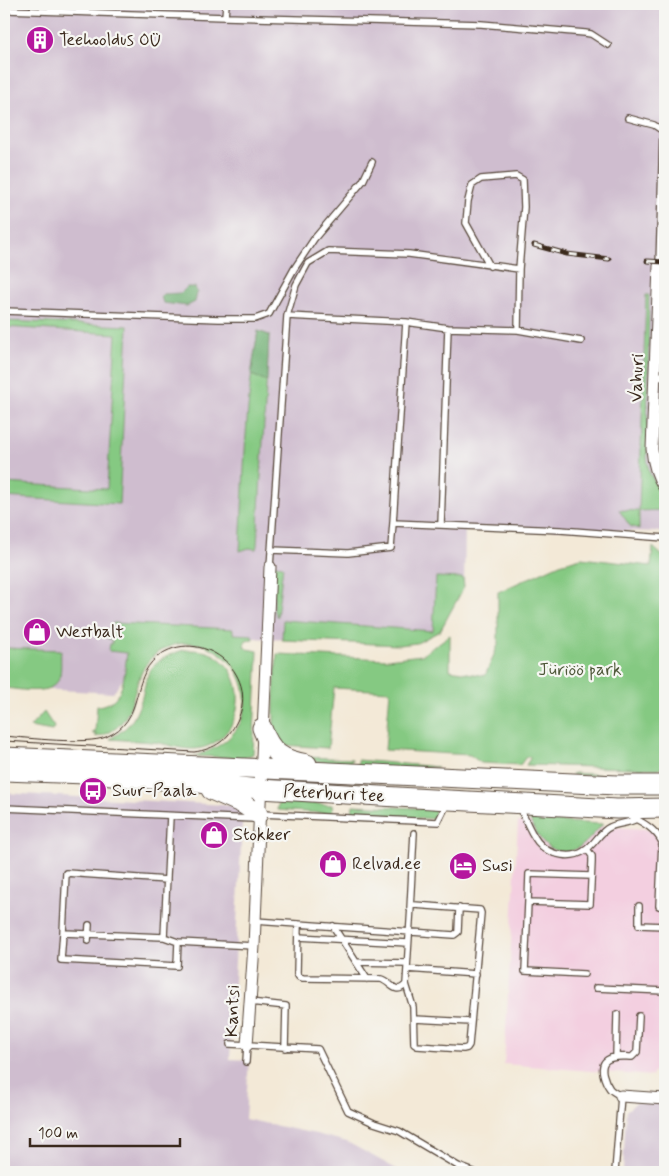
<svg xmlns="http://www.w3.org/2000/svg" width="669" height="1176" font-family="Mynerve,sans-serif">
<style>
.built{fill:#f3cfe0}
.industrial{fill:#cfbdcf}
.green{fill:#85c982;stroke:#607a50}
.forest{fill:#6cad70;stroke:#546c47}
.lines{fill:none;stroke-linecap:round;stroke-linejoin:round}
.service-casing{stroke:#57473a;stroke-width:8}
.minor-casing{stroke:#57473a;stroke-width:13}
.trunk-casing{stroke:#57473a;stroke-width:21}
.service{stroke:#fff;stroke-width:5.5}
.minor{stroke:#fff;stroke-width:11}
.trunk{stroke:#fff;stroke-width:19}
.tram{stroke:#3b2a1e;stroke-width:1}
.rail-casing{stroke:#3b2a1e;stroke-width:5}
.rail{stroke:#f6f6f2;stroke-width:3;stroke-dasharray:9;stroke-linecap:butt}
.labels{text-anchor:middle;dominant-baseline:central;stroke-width:4.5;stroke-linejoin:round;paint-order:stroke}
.poi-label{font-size:18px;fill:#3b2a1e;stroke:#f6f6f2;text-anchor:start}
.street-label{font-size:18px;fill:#3b2a1e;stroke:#f6f6f2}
.park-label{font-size:18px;fill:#515a3c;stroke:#f6f6f2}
</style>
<rect width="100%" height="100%" fill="#f6f6f2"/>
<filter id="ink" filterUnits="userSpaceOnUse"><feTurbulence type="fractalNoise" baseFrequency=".02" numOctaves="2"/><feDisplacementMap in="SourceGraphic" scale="10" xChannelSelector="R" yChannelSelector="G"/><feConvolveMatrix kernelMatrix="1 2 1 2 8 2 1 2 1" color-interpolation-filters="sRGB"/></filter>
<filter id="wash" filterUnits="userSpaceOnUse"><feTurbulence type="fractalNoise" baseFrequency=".0096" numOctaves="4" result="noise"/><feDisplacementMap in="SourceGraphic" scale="20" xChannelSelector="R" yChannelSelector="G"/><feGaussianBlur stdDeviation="1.12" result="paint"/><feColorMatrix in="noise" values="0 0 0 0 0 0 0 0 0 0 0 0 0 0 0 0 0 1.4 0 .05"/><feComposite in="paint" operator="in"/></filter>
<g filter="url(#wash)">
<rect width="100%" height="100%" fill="#f3e9d7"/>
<path class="built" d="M518,822L665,830V1072L654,1071L652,1076L504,1064Z"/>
<path class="industrial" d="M4,4H665V532L465,527L464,587L440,631L417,643L399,645L147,633L146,648L113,693L4,687Z
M4,793L243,806L230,1059L249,1060L245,1119L316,1134L347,1142L402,1172H4Z
M637,1102L665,1104V1172H623L626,1111Z"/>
<path class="green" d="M646,295H649L647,457L649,472L665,500V530H664L665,510L639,511V529L630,526L619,510L639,511Z
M4,321L128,326L119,504L4,497V483L107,489L116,334L4,327Z
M258,331L269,335L257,545L256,549L249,548L240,551C244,477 245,403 258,331Z
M653,547L665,558V769L526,765L531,757H526L520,765L481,763L470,755L385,750L390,691L334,688L328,748L282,745L274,734V694L277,654L387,659L422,655L450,635V670L485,676L498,645V592L560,564L581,558L651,566Z
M274,565L283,566L277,617L274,611Z
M436,577L463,578L464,587L440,631L417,643L399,645L282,640L283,620L433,631Z
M113,623L233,629V634L252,635L253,639L246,640L244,646L247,649L258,651L253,754L244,758L194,756C223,748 248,729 245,695C240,654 194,628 157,653C125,676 144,727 96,737V734H93V732H95L97,706C125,704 124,675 127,653L109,651L110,644H112V639H108V634L113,631Z
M4,648L61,650C60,659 62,670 59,678C53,697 19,689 4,688Z
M184,650C194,650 205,650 214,655C249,675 245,730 208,746C188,754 172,744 152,742C138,741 124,740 110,739C119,733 127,728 133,719C153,685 134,664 184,650Z
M44,712L54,727L52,731L30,727Z
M302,757L352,759L351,765L296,759Z
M358,760L438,767L411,769L358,766Z
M573,773L608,775L662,773L665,774V778L572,775Z
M279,801L332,805L333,814L277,810Z
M353,805L435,809V819L352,814Z
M530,820L603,824C596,831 589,841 581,846C556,863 538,841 530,820Z"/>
<path class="forest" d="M187,287H195L197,293L195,302L187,306L163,303L161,296L164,294L181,293Z
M258,331L269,335L267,381L251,375Z"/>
</g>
<g filter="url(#ink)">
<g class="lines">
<defs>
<path id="service" d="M7,10L225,17L226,4
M225,17L481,24L585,33L591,34L608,45
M628,118L654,125L663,131L659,266
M490,266L466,223L468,201L472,185L481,179L516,176L523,180L524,207L519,269
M4,311L219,319H255L269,314L294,269L314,239L363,181L372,162
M287,316L296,285L308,263L328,251L409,254L519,269L518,330
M406,322L448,328L518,330L581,341
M656,381L665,372
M441,525L448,328
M271,550L348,553L391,548L393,523L560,530L665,538
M270,567L287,316L406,322L393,523
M4,808L254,819
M520,808C530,829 536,852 562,855C569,856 578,855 584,851C595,845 599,832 610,827C618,823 627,824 636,819
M261,814L438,822L447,804
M632,817C644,823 655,829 662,842L659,906L665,907
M167,880L66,873L63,933L164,937L170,816
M528,902L529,874L591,876
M639,906V925L665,926
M410,909L414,833
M255,921L454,935L458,932L459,908
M298,924L297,974L299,977L303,978L381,979C391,982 396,996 406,984L411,906L414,905L480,910L481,913L469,1045L467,1048L463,1049L417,1046L414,1044L413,1007L406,984
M333,926L367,979
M63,933L61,960L177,966L178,942
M164,937L178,942L254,946
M298,937L408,943
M88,941L89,925
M356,962L407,963
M407,969L476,974
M584,974L525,971L528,902L590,904L592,862V856L587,849
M596,988L665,991
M250,1002L286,1006L285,1048
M414,1019L471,1022
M230,1044L318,1049L348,1111L374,1123L399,1131L458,1166L474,1172
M616,1057L617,1014
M246,1062L247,1045
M615,1172L621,1096C617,1094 613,1092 610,1089C605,1082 598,1066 607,1060C614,1055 624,1057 632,1057L637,1052L639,1016"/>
<path id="minor" d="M659,266L652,449C653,464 657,476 665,489
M247,1045L254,946L270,567
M621,1096L665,1099"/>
<path id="trunk" d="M262,728C271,753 282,760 307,764
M4,757L617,785H665
M4,771L86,774L188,782L260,789L449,800L617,809L665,808
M211,790L243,804L258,814"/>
</defs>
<use href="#service" class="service-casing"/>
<use href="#minor" class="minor-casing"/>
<use href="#trunk" class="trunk-casing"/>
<use href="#service" class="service"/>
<use href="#minor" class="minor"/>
<use href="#trunk" class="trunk"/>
<path class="tram" d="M4,736C28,738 86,745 106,737C146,720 129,680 157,657C199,624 262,672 237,721C228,740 215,749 194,752L4,741"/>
<defs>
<path id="rail" d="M534,245L567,254L609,259
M647,261L665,262"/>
</defs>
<use href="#rail" class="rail-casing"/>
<use href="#rail" class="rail"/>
</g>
</g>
<defs>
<symbol id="building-disc" viewBox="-11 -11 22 22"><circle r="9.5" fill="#b5179e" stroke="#f6f6f2"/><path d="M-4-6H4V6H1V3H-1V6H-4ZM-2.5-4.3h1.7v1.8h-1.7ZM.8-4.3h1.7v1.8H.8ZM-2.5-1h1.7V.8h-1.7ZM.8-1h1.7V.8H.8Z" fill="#fff"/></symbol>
<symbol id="shop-disc" viewBox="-11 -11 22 22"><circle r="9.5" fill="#b5179e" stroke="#f6f6f2"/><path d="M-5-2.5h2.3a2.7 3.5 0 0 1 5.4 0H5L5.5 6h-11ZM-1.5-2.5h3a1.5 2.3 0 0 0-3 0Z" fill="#fff"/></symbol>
<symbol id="bus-disc" viewBox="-11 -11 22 22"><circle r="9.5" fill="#b5179e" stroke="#f6f6f2"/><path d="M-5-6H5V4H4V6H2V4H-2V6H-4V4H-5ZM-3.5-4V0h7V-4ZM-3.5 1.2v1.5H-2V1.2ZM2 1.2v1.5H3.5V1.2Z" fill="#fff"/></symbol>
<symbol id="hotel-disc" viewBox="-11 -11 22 22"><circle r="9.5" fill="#b5179e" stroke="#f6f6f2"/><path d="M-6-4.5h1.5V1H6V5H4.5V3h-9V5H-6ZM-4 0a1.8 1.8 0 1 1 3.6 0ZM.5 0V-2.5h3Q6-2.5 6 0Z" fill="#fff"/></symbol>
</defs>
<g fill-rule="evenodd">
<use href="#building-disc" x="24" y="24" width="32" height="32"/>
<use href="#shop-disc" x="21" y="616" width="32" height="32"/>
<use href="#bus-disc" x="77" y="775" width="32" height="32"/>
<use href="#shop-disc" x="198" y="819" width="32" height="32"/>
<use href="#shop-disc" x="317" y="848" width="32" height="32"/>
<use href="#hotel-disc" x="447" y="850" width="32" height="32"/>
</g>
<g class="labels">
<g class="poi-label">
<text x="59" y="40">Teehooldus OÜ</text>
<text x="56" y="632">Westbalt</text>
<text x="112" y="791">Suur-Paala</text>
<text x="233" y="835">Stokker</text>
<text x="352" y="864">Relvad.ee</text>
<text x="482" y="866">Susi</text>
</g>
<g class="street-label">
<text transform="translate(637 378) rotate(-88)">Vahuri</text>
<text transform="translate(334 794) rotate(3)">Peterburi tee</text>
<text transform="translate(233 1011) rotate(-88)">Kantsi</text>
</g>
<g class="park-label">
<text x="580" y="670">Jüriöö park</text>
</g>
</g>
<rect width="669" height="1176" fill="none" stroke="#f6f6f2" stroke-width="20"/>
<path d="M30 1138v8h150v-8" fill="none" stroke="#3b2a1e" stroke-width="2.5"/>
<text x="38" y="1138" font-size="15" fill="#3b2a1e" stroke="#f6f6f2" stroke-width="4" paint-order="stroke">100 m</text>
</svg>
